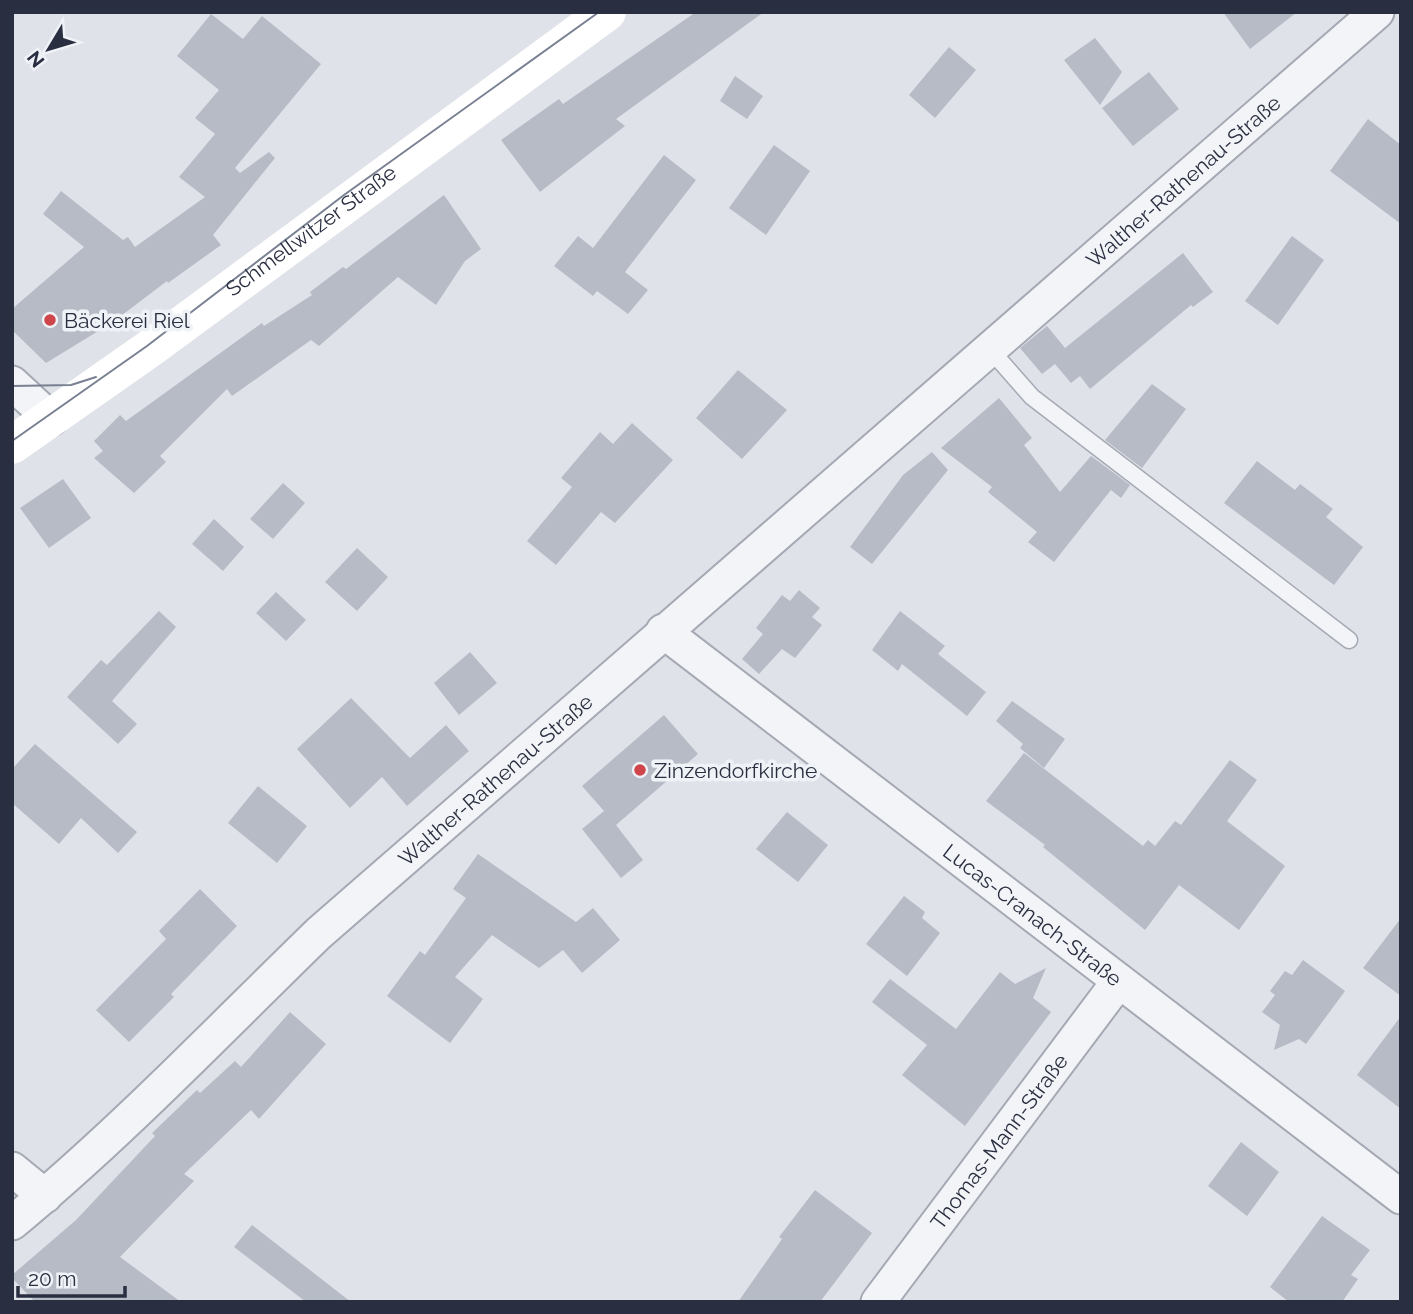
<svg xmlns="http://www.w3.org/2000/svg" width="1413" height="1314" font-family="Raleway,sans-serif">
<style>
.building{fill:#b7bbc6}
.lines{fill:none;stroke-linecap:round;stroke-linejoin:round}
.lane-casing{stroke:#a5a9b3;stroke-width:19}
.street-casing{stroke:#a5a9b3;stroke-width:37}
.lane{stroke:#f3f4f7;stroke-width:16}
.street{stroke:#f3f4f7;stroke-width:33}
.secondary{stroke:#fff;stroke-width:38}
.tram{stroke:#798092;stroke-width:2}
.poi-dot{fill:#ce454b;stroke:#eff2f6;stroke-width:2.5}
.labels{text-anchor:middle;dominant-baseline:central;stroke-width:7;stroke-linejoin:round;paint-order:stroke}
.street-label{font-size:21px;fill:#292f40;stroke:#eff2f6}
.poi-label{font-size:21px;fill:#292f40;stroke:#eff2f6;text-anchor:start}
</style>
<rect width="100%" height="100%" fill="#e0e2e9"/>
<path class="building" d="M696,12H764L616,119L625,126L540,192L501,140L559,99L563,104Z
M1223,12H1297L1250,49Z
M211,14L243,39L262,16L321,64L235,168L240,173L269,152L275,158L213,235L221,245L168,283L167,281L113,322L46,363L12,330V309L84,247L43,214L61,191L123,240L128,237L135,247L205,197L179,177L215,134L195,118L219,90L177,56Z
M1095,38L1122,72L1100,105L1064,60Z
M949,47L976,70L935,118L909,95Z
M1149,72L1179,109L1133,146L1102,108Z
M735,76L763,96L747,119L720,101Z
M1368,119L1401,145V224L1330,171Z
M774,145L810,171L766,235L729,208Z
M664,155L696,180L625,272L648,290L628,314L597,291L593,296L554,266L578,236L593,248Z
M444,195L481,249L465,261L436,305L398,277L319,346L311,340L232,396L227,389L160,456L166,462L134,493L94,458L103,451L94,441L120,415L126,421L262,323L264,326L312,295L310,292L343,267L346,269Z
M1292,236L1324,260L1278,325L1245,301Z
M1183,253L1213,292L1193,307L1191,305L1090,389L1080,376L1071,383L1055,364L1042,374L1020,348L1047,326L1065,348Z
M738,370L787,410L742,459L696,418Z
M1152,384L1186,409L1142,468L1105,440Z
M999,398L1032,438L1024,445L1060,492L1091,456L1130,485L1121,498L1111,490L1054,562L1028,542L1037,532L988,492L992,487L941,448Z
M632,423L673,460L615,523L601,512L556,565L527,541L572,487L561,478L600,432L613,444Z
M932,452L948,470L872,564L850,547L903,475Z
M1257,461L1295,490L1300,484L1333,509L1326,517L1363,547L1334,585L1224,503Z
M63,479L91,518L49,548L20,508Z
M283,483L305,503L273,539L250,519Z
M214,519L244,547L223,571L192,544Z
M357,548L388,577L357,611L325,582Z
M799,590L820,608L812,617L822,625L795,658L782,649L759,674L742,659L763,634L756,628L782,595L790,601Z
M276,592L306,620L286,641L256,613Z
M159,611L176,627L112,701L137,724L118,744L67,697L101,660L107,665Z
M900,611L945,646L938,654L986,692L967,716L902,664L898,671L872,650Z
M470,652L497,683L459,715L434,683Z
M351,698L410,758L446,725L469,751L407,806L382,777L350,808L297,749Z
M1012,701L1065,739L1044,768L1020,748L1023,744L996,721Z
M664,715L698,754L616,825L643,860L621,878L582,829L604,811L582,786Z
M35,744L137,832L118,853L81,818L59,844L12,803V769Z
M1024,753L1143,846L1148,840L1155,846L1175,821L1181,825L1230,760L1257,780L1227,821L1285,866L1239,930L1179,885L1145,930L1043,847L1045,845L986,801Z
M258,786L307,826L277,863L228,823Z
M787,812L828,845L798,882L756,849Z
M478,854L576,922L593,908L620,940L582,973L563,950L539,968L492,935L455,977L483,999L450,1043L387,996L420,951L425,955L466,898L453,889Z
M200,889L237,926L171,994L174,997L129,1042L96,1010L166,939L159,931Z
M904,896L925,912L922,918L940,933L907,976L866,944Z
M1401,918V996L1363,968Z
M1303,960L1345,991L1306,1044L1299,1039L1274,1050L1280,1025L1262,1012L1275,995L1270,991L1285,971L1292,975Z
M1046,968L1033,998L1051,1012L965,1126L902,1075L927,1045L872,1002L890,979L956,1029L1000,972L1015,984Z
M290,1012L326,1044L259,1119L251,1110L184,1174L194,1181L120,1257L181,1302H35L12,1278V1275L76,1220L155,1136L152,1133L197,1090L200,1093L235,1061L241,1067Z
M1401,1016V1109L1357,1075Z
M1241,1142L1279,1172L1247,1216L1208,1186Z
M815,1190L872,1233L820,1302H738L782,1239L779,1237Z
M1322,1216L1370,1250L1351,1275L1358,1279L1342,1302H1289L1270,1287Z
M252,1225L351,1302H306L234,1247Z"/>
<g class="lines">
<defs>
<path id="lane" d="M988,347L1032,397L1349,640"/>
<g id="street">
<path d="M12,383L51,419"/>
<path id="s1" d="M663,631L1401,1197"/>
<path d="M12,1169L45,1196"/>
<path id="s2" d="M12,1223C121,1133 218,1031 319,933L1377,12"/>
<path id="s3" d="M878,1302L1119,981"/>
</g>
</defs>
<use href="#lane" class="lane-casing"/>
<use href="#street" class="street-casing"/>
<use href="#lane" class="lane"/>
<use href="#street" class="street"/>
<path class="secondary" id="s4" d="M12,445L149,349L607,12"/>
<path class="tram" d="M12,386L71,385L96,377
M12,441L147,346L344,195L599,12"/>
</g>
<g class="poi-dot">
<circle cx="50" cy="320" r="7"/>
<circle cx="640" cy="770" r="7"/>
</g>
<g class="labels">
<g class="street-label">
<text stroke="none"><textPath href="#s2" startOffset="1568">Walther-Rathenau-Straße</textPath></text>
<text stroke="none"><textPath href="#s4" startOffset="368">Schmellwitzer Straße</textPath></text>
<text stroke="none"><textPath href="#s2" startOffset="656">Walther-Rathenau-Straße</textPath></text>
<text stroke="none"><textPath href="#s1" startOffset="466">Lucas-Cranach-Straße</textPath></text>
<text stroke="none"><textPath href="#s3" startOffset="201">Thomas-Mann-Straße</textPath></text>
</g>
<g class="poi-label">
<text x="64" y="320">Bäckerei Riel</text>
<text x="654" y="770">Zinzendorfkirche</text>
</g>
</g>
<rect width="1413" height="1314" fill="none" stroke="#292f40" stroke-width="28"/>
<g transform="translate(49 49) rotate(232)" stroke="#eff2f6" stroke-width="5" paint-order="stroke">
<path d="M0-5L12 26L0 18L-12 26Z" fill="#292f40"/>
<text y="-10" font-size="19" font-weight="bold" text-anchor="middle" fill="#292f40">N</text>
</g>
<path d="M18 1286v10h107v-10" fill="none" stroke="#292f40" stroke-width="3.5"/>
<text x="28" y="1286" font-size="21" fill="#292f40" stroke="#eff2f6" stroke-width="5" paint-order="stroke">20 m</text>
</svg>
